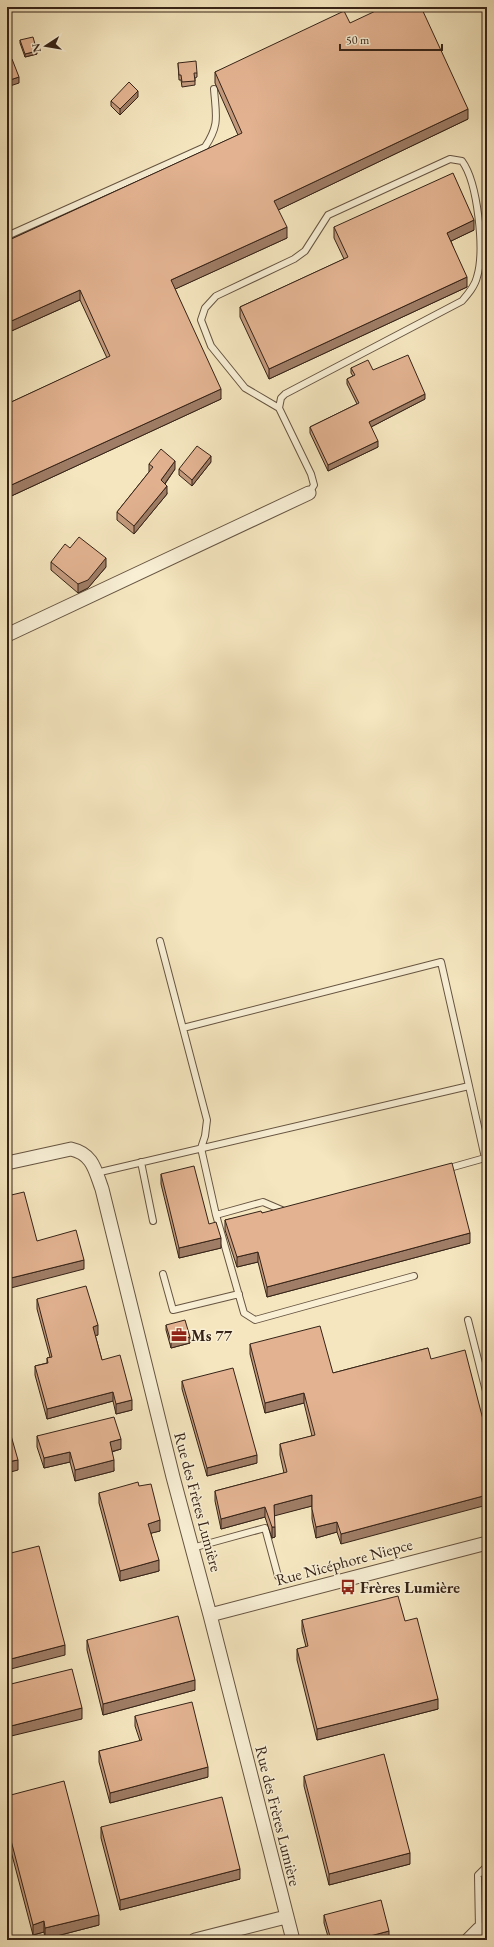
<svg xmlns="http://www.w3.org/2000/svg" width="494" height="1947" font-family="'EB Garamond',serif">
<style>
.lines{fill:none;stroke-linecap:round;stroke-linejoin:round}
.service-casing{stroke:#665441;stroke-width:8}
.minor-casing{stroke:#665441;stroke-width:15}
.service{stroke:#f8efd5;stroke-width:6}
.minor{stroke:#f8efd5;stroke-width:13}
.wall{fill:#c39a7d;stroke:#362317}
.shaded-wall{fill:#9f7d66;stroke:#362317}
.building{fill:#e3b391;stroke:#362317}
.labels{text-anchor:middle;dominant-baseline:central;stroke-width:3;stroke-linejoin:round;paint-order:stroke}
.poi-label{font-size:16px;font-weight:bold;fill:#362317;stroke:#f8efd5;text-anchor:start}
.street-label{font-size:16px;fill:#362317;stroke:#f8efd5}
</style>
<rect width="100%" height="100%" fill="#f5e6bf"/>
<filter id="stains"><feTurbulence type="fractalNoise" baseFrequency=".005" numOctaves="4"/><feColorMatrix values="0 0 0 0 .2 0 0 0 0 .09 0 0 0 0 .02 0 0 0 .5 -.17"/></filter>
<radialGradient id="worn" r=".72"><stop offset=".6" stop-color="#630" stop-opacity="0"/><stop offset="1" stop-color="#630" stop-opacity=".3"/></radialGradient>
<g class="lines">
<defs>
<path id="service" d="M7,236L205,147C220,124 216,116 214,89
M279,408L245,388L211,346L201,320L205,308L216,296L294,259L305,251L328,215L450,159L462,161C478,183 485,251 477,277C475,286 468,294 462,301L285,394L281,398L279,408L311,474L314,485L309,493
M160,941L207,1120L205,1136L201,1148L216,1215L263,1202L284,1211
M183,1028L441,962L469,1086
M141,1162L153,1221
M96,1173L469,1086L485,1158L446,1169
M216,1215L244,1313L255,1320L414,1276
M163,1274L173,1310L239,1294
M468,1320L487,1395
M192,1548L265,1528L278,1576
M479,1929L478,1875L487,1866"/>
<path id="minor" d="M7,635L309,493
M7,1163L71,1149C93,1154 95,1170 102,1189L173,1477L210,1615L293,1940
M210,1615L487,1543
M195,1940L286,1917
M468,1940L479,1929"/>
</defs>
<use href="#service" class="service-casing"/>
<use href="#minor" class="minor-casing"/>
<use href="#service" class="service"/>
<use href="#minor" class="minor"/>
</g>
<path class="wall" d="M350,23L468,119L278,210L287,238L175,289L221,399L7,498V404L107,358L80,300L7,333V241L238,135L215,83V72Z
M20,40L37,54L25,57L20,43Z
M178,63L197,73V77L195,78V85L182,87L181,80H179Z
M138,97L120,115L111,106V101Z
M334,227L474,230L451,241L467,287L269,379L240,317V307L344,259L334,238Z
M351,368L373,370L425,399L371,427L378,447L328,471L310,433V427L357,404L347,384V379L353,376L351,373Z
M211,462L192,486L179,475V469Z
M149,464L175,469L165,484L167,494L134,534L117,520V512L149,472Z
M70,548L106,567L88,588L78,593L51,570V562Z
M161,1174L209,1224L221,1248L179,1258L161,1184Z
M262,1213L470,1243L267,1297L258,1262L237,1267L225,1230V1220Z
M37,1299L98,1335H95L102,1360L132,1410L116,1414L113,1401L47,1419L35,1375V1366L47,1363V1358L50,1357L37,1309Z
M166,1325L190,1343L171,1348L166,1330Z
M250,1344L333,1373L428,1348L341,1544L337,1532L316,1538L312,1519V1506L274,1515L275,1537L272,1538L265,1517L221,1529L215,1501V1491L284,1473L280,1455V1444L312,1436L304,1403L265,1413L250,1354Z
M182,1381L257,1463L207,1476L182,1389Z
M37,1436L121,1449L112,1452L114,1471L75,1481L70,1462L44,1468L37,1447Z
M139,1486L160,1531L151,1533L159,1571L120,1581L99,1503V1493Z
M302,1620L405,1621L438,1709L317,1740L297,1660V1649L306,1647L302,1631Z
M87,1640L195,1690L103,1715L87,1650Z
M135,1716L208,1777L110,1803L99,1762V1751L140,1741L135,1726Z
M304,1776L410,1864L329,1885L304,1786Z
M7,1796L99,1925L45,1939L44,1932L33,1935L7,1836Z
M101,1827L240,1879L120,1910L101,1838Z
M324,1915L389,1939L385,1940H329L324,1923Z"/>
<path class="shaded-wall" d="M37,51V54L25,57V54Z
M19,77V83L7,87V81Z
M138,91V97L120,115V109Z
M468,109V119L274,212V201Z
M474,220V230L447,243V233Z
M287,227V238L171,291V280Z
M467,277V287L269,379V369Z
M80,290V300L7,333V323Z
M221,389V399L7,498V487Z
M425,394V399L369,428V422Z
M378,441V447L328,471V465Z
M211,456V462L192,486V480Z
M175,461V469L161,489V480Z
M167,486V494L134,534V526Z
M106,558V567L88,588L78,593V584Z
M470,1233V1243L267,1297V1287Z
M221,1238V1248L179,1258V1248Z
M258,1252V1262L237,1267V1257Z
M84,1260V1269L7,1289V1279Z
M98,1325V1335L93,1336V1327Z
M190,1337V1343L171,1348V1342Z
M113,1392V1401L47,1419V1409Z
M304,1393V1403L265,1413V1403Z
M132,1400V1410L116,1414V1404Z
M121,1439V1449L110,1452V1442Z
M70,1452V1462L44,1468V1458Z
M257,1455V1463L207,1476V1468Z
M18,1460V1470L7,1473V1462Z
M114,1460V1471L75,1481V1470Z
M312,1495V1506L274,1516V1505Z
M487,1495V1505L341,1544V1534Z
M265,1507V1517L221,1529V1519Z
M160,1520V1531L148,1534V1524Z
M337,1522V1532L316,1538V1527Z
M272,1527H275V1537L272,1538Z
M159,1560V1571L120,1581V1571Z
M65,1645V1655L7,1670V1660Z
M195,1680V1690L103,1715V1704Z
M438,1699V1709L317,1740V1729Z
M82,1708V1719L7,1737V1727Z
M208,1767V1777L110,1803V1793Z
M410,1853V1864L329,1885V1874Z
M240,1869V1879L120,1910V1900Z
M99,1915V1925L45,1939V1928Z
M44,1921V1932L33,1935V1925Z
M389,1931V1939L385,1940H355Z"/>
<path class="building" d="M384,7H421L468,109L274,201L287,227L171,280L221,389L7,487V404L110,356L80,290L7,323V241L242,133L215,72L344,11L350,23Z
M33,37L37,51L25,54L20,40Z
M12,59L19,77L7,81V61Z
M196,61L197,73H194L195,81L182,82L181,75H179L178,63Z
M129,82L138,91L120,109L111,101Z
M453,173L474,220L447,233L467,277L269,369L240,307L348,257L334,227Z
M408,355L425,394L369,422L378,441L328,465L310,427L359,403L347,379L355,375L351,368L368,360L373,370Z
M197,446L211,456L192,480L179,469Z
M161,449L175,461L161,480L167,486L134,526L117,512L153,467L149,464Z
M79,537L106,558L88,580L78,584L51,562L65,544L70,548Z
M452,1163L470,1233L267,1287L258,1252L237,1257L225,1220L261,1211L262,1213Z
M194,1166L209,1224L216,1222L221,1238L179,1248L161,1174Z
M24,1192L37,1241L76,1230L84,1260L7,1279V1196Z
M86,1286L98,1325L93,1327L102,1360L120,1355L132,1400L116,1404L113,1392L47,1409L35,1366L48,1363L47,1358L52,1357L37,1299Z
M185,1320L190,1337L171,1342L166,1325Z
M320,1326L333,1373L428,1348L431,1359L465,1350L487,1435V1495L341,1534L337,1522L316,1527L312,1509V1495L274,1505L275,1527H272L265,1507L221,1519L215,1491L287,1472L280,1444L315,1435L304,1393L265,1403L250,1344Z
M233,1368L257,1455L207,1468L182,1381Z
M114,1417L121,1439L110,1442L114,1460L75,1470L70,1452L44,1458L37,1436Z
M7,1425H8L18,1460L7,1462Z
M138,1482L139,1486L151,1484L160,1520L148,1524L159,1560L120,1571L99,1493Z
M39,1546L65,1645L7,1660V1554Z
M398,1596L405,1621L417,1618L438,1699L317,1729L297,1649L308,1646L302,1620Z
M178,1616L195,1680L103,1704L87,1640Z
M72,1669L82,1708L7,1727V1685Z
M192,1702L208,1767L110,1793L99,1751L142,1740L135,1716Z
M384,1754L410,1853L329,1874L304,1776Z
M64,1781L99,1915L45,1928L44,1921L33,1925L7,1825V1796Z
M222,1797L240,1869L120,1900L101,1827Z
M381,1900L389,1931L355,1940H331L324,1915Z"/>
<defs>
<symbol id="office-bare" viewBox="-9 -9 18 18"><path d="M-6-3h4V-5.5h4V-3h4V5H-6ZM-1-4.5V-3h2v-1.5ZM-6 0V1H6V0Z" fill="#8f2418" stroke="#f8efd5" stroke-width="2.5" paint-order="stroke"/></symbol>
<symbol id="bus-bare" viewBox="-9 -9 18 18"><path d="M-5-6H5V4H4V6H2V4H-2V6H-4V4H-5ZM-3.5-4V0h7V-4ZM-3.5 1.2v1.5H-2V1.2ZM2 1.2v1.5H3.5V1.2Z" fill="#8f2418" stroke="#f8efd5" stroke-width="2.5" paint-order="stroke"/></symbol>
</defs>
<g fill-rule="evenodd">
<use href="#office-bare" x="168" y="1324" width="22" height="22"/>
<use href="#bus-bare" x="337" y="1576" width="22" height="22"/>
</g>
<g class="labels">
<g class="poi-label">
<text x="191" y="1335">Ms 77</text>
<text x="360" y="1587">Frères Lumière</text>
</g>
<g class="street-label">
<text transform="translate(198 1502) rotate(75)">Rue des Frères Lumière</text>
<text transform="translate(344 1562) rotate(-15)">Rue Nicéphore Niepce</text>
<text transform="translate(278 1816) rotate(76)">Rue des Frères Lumière</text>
</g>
</g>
<rect width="494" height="1947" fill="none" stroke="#f5e6bf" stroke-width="24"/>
<rect x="8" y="8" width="478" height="1931" fill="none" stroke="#362317" stroke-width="2"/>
<rect x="12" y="12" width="470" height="1923" fill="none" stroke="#362317"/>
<g transform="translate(46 46) rotate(258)" stroke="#f8efd5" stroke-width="3" paint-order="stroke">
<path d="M0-3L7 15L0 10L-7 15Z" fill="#362317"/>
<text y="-6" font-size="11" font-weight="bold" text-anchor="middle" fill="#362317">N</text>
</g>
<path d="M340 44v6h102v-6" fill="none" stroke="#362317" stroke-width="2"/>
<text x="346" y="44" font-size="12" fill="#362317" stroke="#f8efd5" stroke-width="3" paint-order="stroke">50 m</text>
<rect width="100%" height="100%" filter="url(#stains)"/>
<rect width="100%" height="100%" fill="url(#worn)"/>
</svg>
